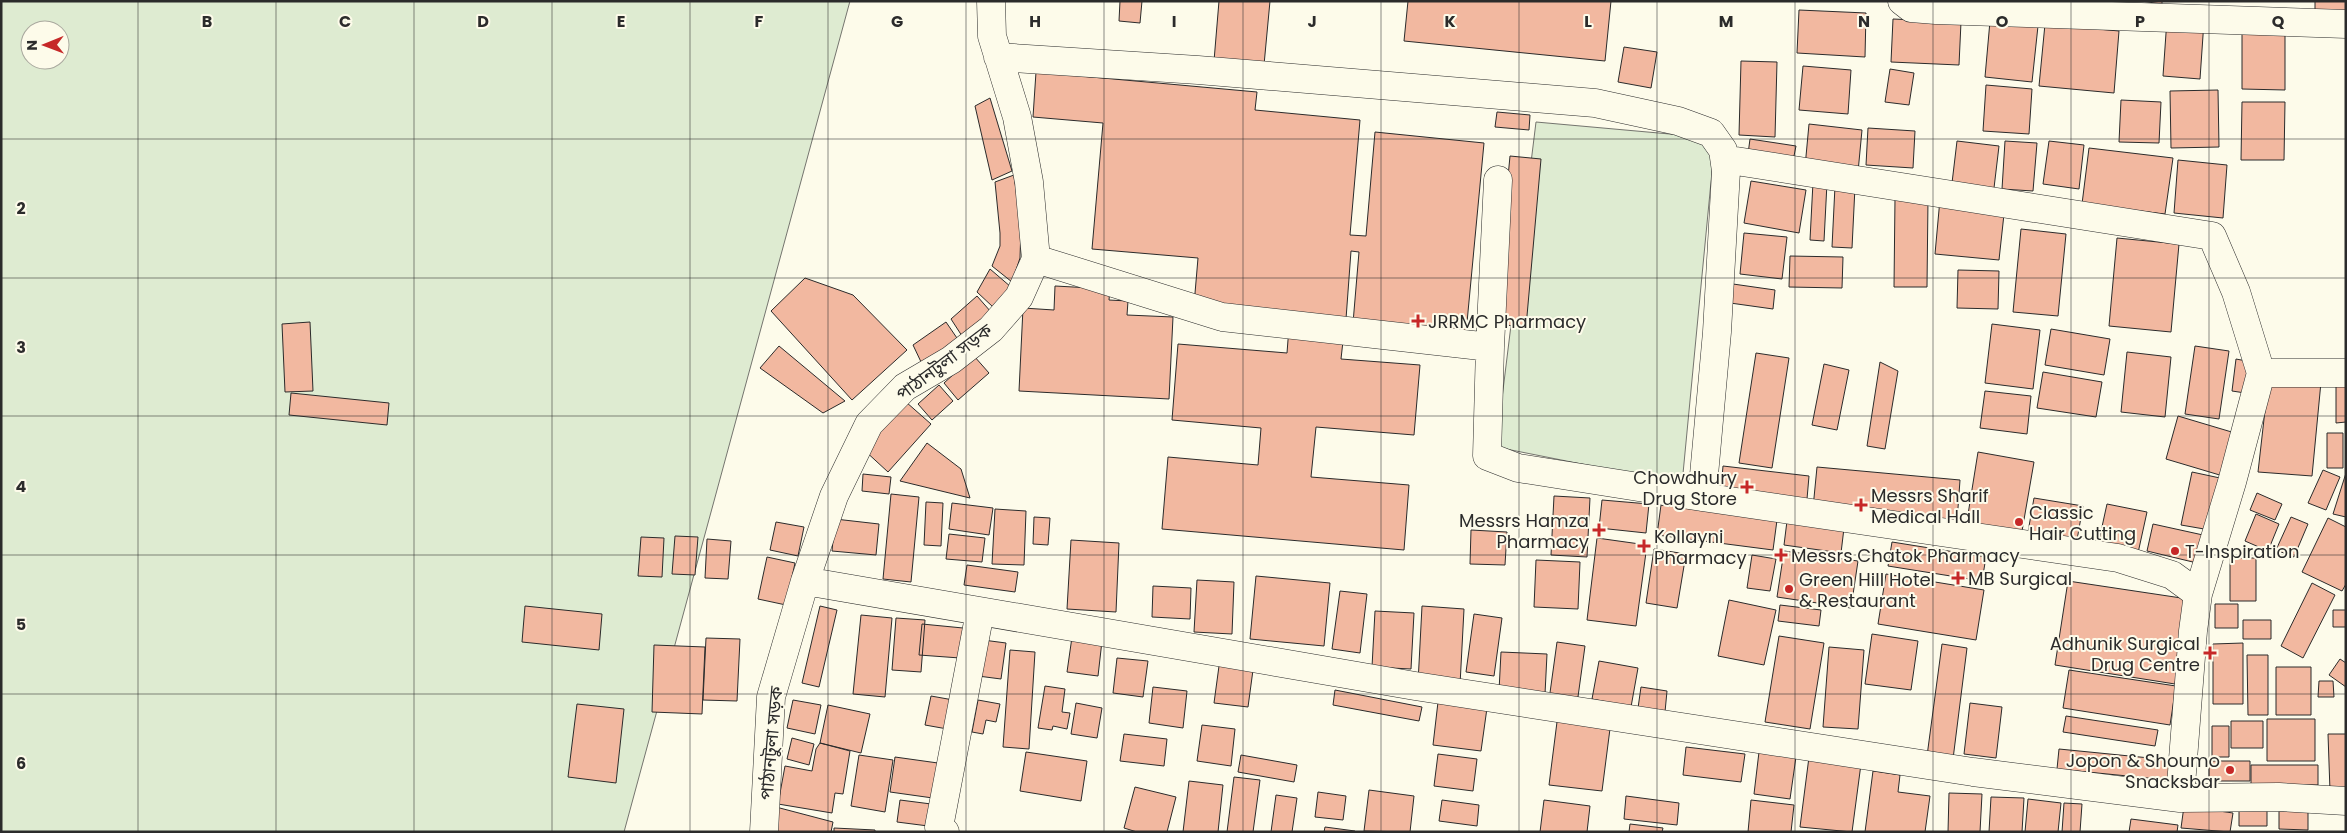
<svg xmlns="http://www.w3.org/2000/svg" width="2347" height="833" font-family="Poppins,'Noto Sans Bengali',sans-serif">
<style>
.green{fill:#deebd1;stroke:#74746e;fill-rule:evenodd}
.building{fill:#f2b8a0;stroke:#2b2b2b}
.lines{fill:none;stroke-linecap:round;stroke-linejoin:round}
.minor-casing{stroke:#2b2b2b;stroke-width:29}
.minor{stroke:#fdfbea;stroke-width:28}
.grid{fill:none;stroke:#2b2b2b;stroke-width:1;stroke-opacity:0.55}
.poi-dot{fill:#c62828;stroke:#fdfbea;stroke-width:2}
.labels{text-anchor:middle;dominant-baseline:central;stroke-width:4;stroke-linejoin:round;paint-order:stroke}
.poi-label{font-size:18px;fill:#2b2b2b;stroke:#fdfbea;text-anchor:start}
.street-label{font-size:18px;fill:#2b2b2b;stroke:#fdfbea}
.grid-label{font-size:16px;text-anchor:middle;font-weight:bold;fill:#2b2b2b;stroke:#fdfbea;stroke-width:4;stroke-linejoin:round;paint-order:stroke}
</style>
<rect width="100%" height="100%" fill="#fdfbea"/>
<path class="green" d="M1,1H850L624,832H1ZM30,30H60V60H30Z
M1536,122L1692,136L1709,146L1713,161L1682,484L1496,447Z"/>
<path class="building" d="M1120,1H1142L1140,23L1119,21Z
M1219,1H1270L1264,65L1214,61Z
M1408,1H1611L1605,61L1404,41Z
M2141,1H2162V4Z
M2315,1H2346V15L2315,16Z
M1799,10L1866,13L1865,57L1797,53Z
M1893,19L1961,22L1959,65L1891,62Z
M2167,19L2204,21L2200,79L2163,76Z
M1990,21L2038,26L2032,82L1985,77Z
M2045,24L2119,31L2114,93L2039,86Z
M2242,31H2285V90L2242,89Z
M1624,47L1657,52L1651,88L1618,82Z
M1741,61L1777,62L1775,137L1739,135Z
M1803,66L1851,70L1848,114L1799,110Z
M1890,69L1914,73L1909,105L1885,102Z
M1036,72L1257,92L1255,110L1360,120L1350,235L1366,236L1375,132L1484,143L1466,333L1353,323L1359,252L1351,251L1346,319L1194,305L1198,258L1092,249L1103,123L1033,117Z
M1986,85L2032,89L2029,134L1983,131Z
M2218,90L2219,147L2171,148L2170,91Z
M990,98L1012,171L992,180L975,106Z
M2121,100L2161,102L2159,143L2119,142Z
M2242,102H2285L2284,160H2241Z
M1497,112L1530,115L1529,130L1495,127Z
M1809,124L1862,130L1858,172L1805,167Z
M1868,128L1915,131L1913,168L1866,165Z
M1750,139L1796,146L1793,161L1748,154Z
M1957,141L1999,146L1994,188L1952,183Z
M2005,141L2037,143L2033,191L2002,189Z
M2049,141L2084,145L2079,189L2043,184Z
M2089,148L2173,158L2165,214L2082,204Z
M1510,156L1541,159L1526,327L1494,324Z
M2178,160L2227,165L2223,218L2174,213Z
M1014,175L1021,227L1020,258L1012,282L992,266L1000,246V233L995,182Z
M1751,181L1806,190L1799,233L1744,223Z
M1813,182L1827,183L1824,241L1810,240Z
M1835,186L1855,187L1852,248L1832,247Z
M1895,198L1928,199L1927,287H1894Z
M1940,199L2005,205L1999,260L1935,254Z
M2021,229L2066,234L2058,316L2013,312Z
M1744,233L1787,237L1782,279L1740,274Z
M2117,238L2179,244L2171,332L2109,326Z
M1790,256L1843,257L1842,288L1789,287Z
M990,269L1011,287L993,307L977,292Z
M1958,270L1999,271L1998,309L1957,308Z
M805,278L853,295L907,350L852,400L771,311Z
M1726,283L1775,290L1773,309L1723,302Z
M1055,286L1110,289L1109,300L1128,301L1127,315L1173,317L1169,399L1019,391L1023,308L1054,310Z
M977,296L991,312L962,336L951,319Z
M310,322L313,391L285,392L282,324Z
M946,322L959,341L922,364L913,345Z
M1992,324L2040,330L2033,389L1985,383Z
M1289,327L1344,332L1341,359L1420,365L1414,435L1316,427L1311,477L1409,485L1404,550L1162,529L1168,457L1258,465L1261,428L1172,420L1178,344L1287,353Z
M2051,329L2110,339L2104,375L2045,365Z
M779,346L845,401L823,413L760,368Z
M2195,346L2229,351L2219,419L2185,414Z
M2127,352L2171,357L2165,417L2121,412Z
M1756,353L1789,358L1772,468L1739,463Z
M974,356L989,373L958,400L944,383Z
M2236,359L2257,363L2252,394L2232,391Z
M1880,362L1898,371L1885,449L1867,446Z
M1824,364L1849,370L1837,430L1812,425Z
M2043,372L2102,382L2096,417L2037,408Z
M2269,375L2321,382L2312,476L2258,472Z
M2336,381H2346V422L2336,423Z
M939,385L953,401L932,420L918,404Z
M1985,391L2031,396L2027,434L1980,428Z
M291,393L389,403L387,425L289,415Z
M906,402L931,424L888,472L863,449Z
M2178,416L2235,433L2223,476L2166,459Z
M2327,433H2343V468H2327Z
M927,443L961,469L970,498L900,481Z
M1978,452L2034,462L2021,537L1966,527Z
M1723,466L1809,476L1807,499L1721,489Z
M1817,467L1960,480L1957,522L1813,508Z
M2323,470L2340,477L2326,510L2308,503Z
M2192,472L2220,478L2210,530L2181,525Z
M2346,473V517L2333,514Z
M863,474L891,477L889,494L862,491Z
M2257,493L2282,504L2275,520L2250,510Z
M891,494L919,497L911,582L883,579Z
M1554,496L1590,498L1587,557L1551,555Z
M2034,498L2083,506L2077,540L2028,532Z
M1602,500L1649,504L1646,533L1599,528Z
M926,502L943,503L941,546L924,545Z
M952,503L993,508L989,535L949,529Z
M2107,504L2147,512L2138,553L2098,545Z
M1661,505L1777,520L1773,550L1657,535Z
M995,509L1026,511L1024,565L992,564Z
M2256,514L2279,524L2268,551L2245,541Z
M1034,517L1050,518L1048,545L1033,544Z
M2291,517L2308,524L2294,557L2276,550Z
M2328,518L2346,527V584L2342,591L2302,572Z
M835,519L879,524L876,555L832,551Z
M1787,521L1844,528L1841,553L1784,545Z
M776,522L804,527L798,556L770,550Z
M2153,524L2203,535L2197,563L2147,551Z
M1471,530L1507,532L1505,565L1470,564Z
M949,534L985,538L982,562L946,559Z
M675,536L698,537L695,575L672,574Z
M641,537L664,538L662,577L638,576Z
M1597,538L1647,545L1636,626L1587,620Z
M707,539L731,541L728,579L705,578Z
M1071,540L1119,543L1116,612L1067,609Z
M1892,542L1986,557L1982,581L1888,566Z
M1654,549L1686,554L1677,608L1646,603Z
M1784,551L1858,561L1851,608L1777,597Z
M1752,555L1776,559L1770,591L1747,588Z
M767,557L795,563L786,605L758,599Z
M2230,558H2256V601H2230Z
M1536,560L1580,562L1578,609L1534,607Z
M967,565L1018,572L1015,592L964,585Z
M1886,574L1984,590L1976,640L1878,624Z
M1256,576L1330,583L1324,646L1250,639Z
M1197,580L1234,582L1232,634L1194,632Z
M2068,581L2188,599L2175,684L2055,665Z
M2312,583L2335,595L2303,658L2281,646Z
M1153,586L1191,588L1190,619L1152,617Z
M1340,591L1367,594L1360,653L1332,649Z
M1729,600L1776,610L1764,665L1718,656Z
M2215,604H2238V628H2215Z
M1780,605L1821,610L1819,626L1778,621Z
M525,606L602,614L599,650L522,642Z
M820,606L837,610L819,687L802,683Z
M1422,606L1464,609L1460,685L1418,683Z
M2333,610H2346V627H2333Z
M1375,611L1414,613L1411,669L1372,667Z
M1474,614L1502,618L1494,676L1466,672Z
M861,615L892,618L885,697L853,694Z
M896,618L925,620L921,672L892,670Z
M2243,620H2271V639H2243Z
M922,624L963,628L960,658L919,655Z
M1872,634L1918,641L1911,690L1865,684Z
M1779,636L1824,643L1810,729L1765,722Z
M1072,637L1102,641L1098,676L1067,672Z
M706,638L740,639L737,701L703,700Z
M983,640L1006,643L1001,679L978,676Z
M1557,642L1585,646L1577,704L1549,700Z
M2243,643V704H2213V644Z
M1942,644L1967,648L1953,759L1927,756Z
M654,645L705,647L702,714L652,712Z
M1829,647L1864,650L1858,729L1823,727Z
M1010,650L1035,652L1029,749L1003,747Z
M1501,652L1547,654L1545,694L1499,691Z
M2247,655H2268V715H2248Z
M1117,658L1148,661L1143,697L1113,693Z
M2340,659L2346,663V687L2329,675Z
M1599,661L1638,668L1631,707L1592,699Z
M1219,666L1253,670L1248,707L1214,703Z
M2276,667H2311V715H2276Z
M2069,670L2176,686L2170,725L2063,708Z
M2319,681H2333L2334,697H2318Z
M1045,686L1065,689L1062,712L1070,713L1067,729L1053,726L1052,730L1038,728Z
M1153,687L1187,691L1183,728L1149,723Z
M1641,687L1667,691L1665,712L1638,708Z
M1335,690L1422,707L1419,721L1333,705Z
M931,696L959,701L953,730L925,725Z
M793,700L821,705L815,734L787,728Z
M978,700L1000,704L996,722L986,720L983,734L972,732Z
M1438,702L1487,708L1481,751L1433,745Z
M1076,703L1102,708L1097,738L1071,734Z
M1970,703L2002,707L1996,758L1964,754Z
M577,704L624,709L616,783L568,777Z
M828,705L870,714L861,753L820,743Z
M1558,714L1611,721L1602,791L1549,785Z
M2066,716L2158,730L2155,746L2063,732Z
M2267,719H2315V761H2267Z
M2231,721H2263V748H2231Z
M1202,725L1235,729L1231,766L1197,761Z
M2212,726H2229V757H2212Z
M1124,734L1167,739L1164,766L1120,761Z
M2328,734H2346V790L2330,791Z
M792,738L814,744L809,765L787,759Z
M820,743L850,751L843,794L835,793L832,813L778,804L785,766L812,771L816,749Z
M1686,747L1745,754L1741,782L1683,775Z
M2059,749L2170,760L2168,780L2057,769Z
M1026,752L1087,761L1081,801L1020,791Z
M1759,752L1796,757L1790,799L1754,794Z
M1438,754L1477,759L1473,791L1434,786Z
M859,755L893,760L885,812L851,806Z
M1241,755L1297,765L1294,782L1238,772Z
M895,757L945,764L940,799L890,792Z
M1809,757L1861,764L1852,832L1800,827Z
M2209,761H2250V781H2209Z
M2251,765H2318V785H2251Z
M1873,771L1900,775L1898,792L1930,796L1925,832H1865Z
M1234,777L1260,780L1253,832H1227Z
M1189,781L1223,785L1218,832H1183Z
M1135,787L1176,797L1167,832H1137L1124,828Z
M1369,790L1414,796L1410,832L1364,831Z
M1318,792L1346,796L1343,820L1315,817Z
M1949,793L1982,794L1980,832H1948Z
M1276,795L1297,798L1292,832H1271Z
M1626,796L1679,803L1677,825L1624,819Z
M1991,797L2024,798L2022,832H1989Z
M2028,799L2061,803L2058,832H2025Z
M900,800L939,805L936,827L897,822Z
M1442,800L1479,805L1477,826L1439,821Z
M1544,800L1590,806L1587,832H1540Z
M1751,800L1794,805L1791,832H1748Z
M2064,803L2082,804L2080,832H2062Z
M2184,806L2233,813L2230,832L2181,828Z
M776,807L833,822L831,832H770Z
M2239,807L2267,808V826H2239Z
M2279,811H2308V830L2279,829Z
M2131,819L2178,825L2177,832H2129Z
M1630,824L1663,828L1662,832H1629Z
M1325,827L1355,831V832H1324Z
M834,828L875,830V832H834Z"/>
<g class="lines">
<defs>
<path id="minor" d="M1902,1L1911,8L1936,10L2346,24
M998,57L1198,70L1595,103L1678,121L1711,133L1723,150L1726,171L1717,332L1702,497
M1736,161L2212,236L2236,292L2261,373
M1036,259L1222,317L1490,347L1487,456L1518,468L1702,497L2118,558L2172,575L2198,594L2193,631L2180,798
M1490,347L1498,180
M805,581L1415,686L1973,772L2180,798L2279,797L2346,801
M2198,594L2232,482L2261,373H2346
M764,832L771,697L805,581L834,496L869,424L905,387L951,360L991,329L1019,297L1036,259L1029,182L1017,117L992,36L991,1
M945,832L940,831L939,827L980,612"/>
</defs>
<use href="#minor" class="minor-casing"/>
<use href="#minor" class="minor"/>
</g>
<path class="grid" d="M138,1V832M276,1V832M414,1V832M552,1V832M690,1V832M828,1V832M966,1V832M1104,1V832M1243,1V832M1381,1V832M1519,1V832M1657,1V832M1795,1V832M1933,1V832M2071,1V832M2209,1V832M1,139H2346M1,278H2346M1,416H2346M1,555H2346M1,694H2346"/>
<g class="poi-dot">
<path d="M1415.5 313.5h5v5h5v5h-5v5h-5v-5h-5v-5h5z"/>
<path d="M1744.5 479.5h5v5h5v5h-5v5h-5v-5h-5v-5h5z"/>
<path d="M1858.5 497.5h5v5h5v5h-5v5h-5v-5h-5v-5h5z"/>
<circle cx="2019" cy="522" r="5"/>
<path d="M1596.5 522.5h5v5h5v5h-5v5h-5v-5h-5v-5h5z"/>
<path d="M1641.5 538.5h5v5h5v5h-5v5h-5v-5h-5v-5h5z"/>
<circle cx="2175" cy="551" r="5"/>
<path d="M1778.5 547.5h5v5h5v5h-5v5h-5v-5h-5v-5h5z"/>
<path d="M1955.5 570.5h5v5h5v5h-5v5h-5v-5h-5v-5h5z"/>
<circle cx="1789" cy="589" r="5"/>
<path d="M2207.5 645.5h5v5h5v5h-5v5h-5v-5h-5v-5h5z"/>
<circle cx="2230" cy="770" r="5"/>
</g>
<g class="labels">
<g class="poi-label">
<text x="1428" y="321">JRRMC Pharmacy</text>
<text x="1737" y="477" text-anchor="end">Chowdhury<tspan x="1737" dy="21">Drug Store</tspan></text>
<text x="1871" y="495">Messrs Sharif<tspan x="1871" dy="21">Medical Hall</tspan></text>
<text x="2029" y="512">Classic<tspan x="2029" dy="21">Hair Cutting</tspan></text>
<text x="1589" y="520" text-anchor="end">Messrs Hamza<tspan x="1589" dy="21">Pharmacy</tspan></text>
<text x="1654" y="536">Kollayni<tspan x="1654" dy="21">Pharmacy</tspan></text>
<text x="2185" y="551">T-Inspiration</text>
<text x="1791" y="555">Messrs Chatok Pharmacy</text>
<text x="1968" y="578">MB Surgical</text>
<text x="1799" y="579">Green Hill Hotel<tspan x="1799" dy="21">&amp; Restaurant</tspan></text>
<text x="2200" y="643" text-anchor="end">Adhunik Surgical<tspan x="2200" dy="21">Drug Centre</tspan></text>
<text x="2220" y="760" text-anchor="end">Jopon &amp; Shoumo<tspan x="2220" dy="21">Snacksbar</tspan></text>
</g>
<g class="street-label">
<text transform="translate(944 362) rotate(-37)">পাঠানটুলা সড়ক</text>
<text transform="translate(771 743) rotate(-85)">পাঠানটুলা সড়ক</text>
</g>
</g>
<g class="grid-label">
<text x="207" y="27">B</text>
<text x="345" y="27">C</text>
<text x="483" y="27">D</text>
<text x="621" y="27">E</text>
<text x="759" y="27">F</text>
<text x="897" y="27">G</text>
<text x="1035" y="27">H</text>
<text x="1174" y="27">I</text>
<text x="1312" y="27">J</text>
<text x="1450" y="27">K</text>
<text x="1588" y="27">L</text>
<text x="1726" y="27">M</text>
<text x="1864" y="27">N</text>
<text x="2002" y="27">O</text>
<text x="2140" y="27">P</text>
<text x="2278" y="27">Q</text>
<text x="21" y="214">2</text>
<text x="21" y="353">3</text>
<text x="21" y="492">4</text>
<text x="21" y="630">5</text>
<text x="21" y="769">6</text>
</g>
<rect width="2347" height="833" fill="none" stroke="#2b2b2b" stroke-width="5"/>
<g transform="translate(45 45) rotate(269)"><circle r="24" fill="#fdfbea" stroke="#a9a89e"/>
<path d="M0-4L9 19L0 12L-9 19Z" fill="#c62828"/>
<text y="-8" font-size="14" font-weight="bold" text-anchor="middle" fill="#2b2b2b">N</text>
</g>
</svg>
